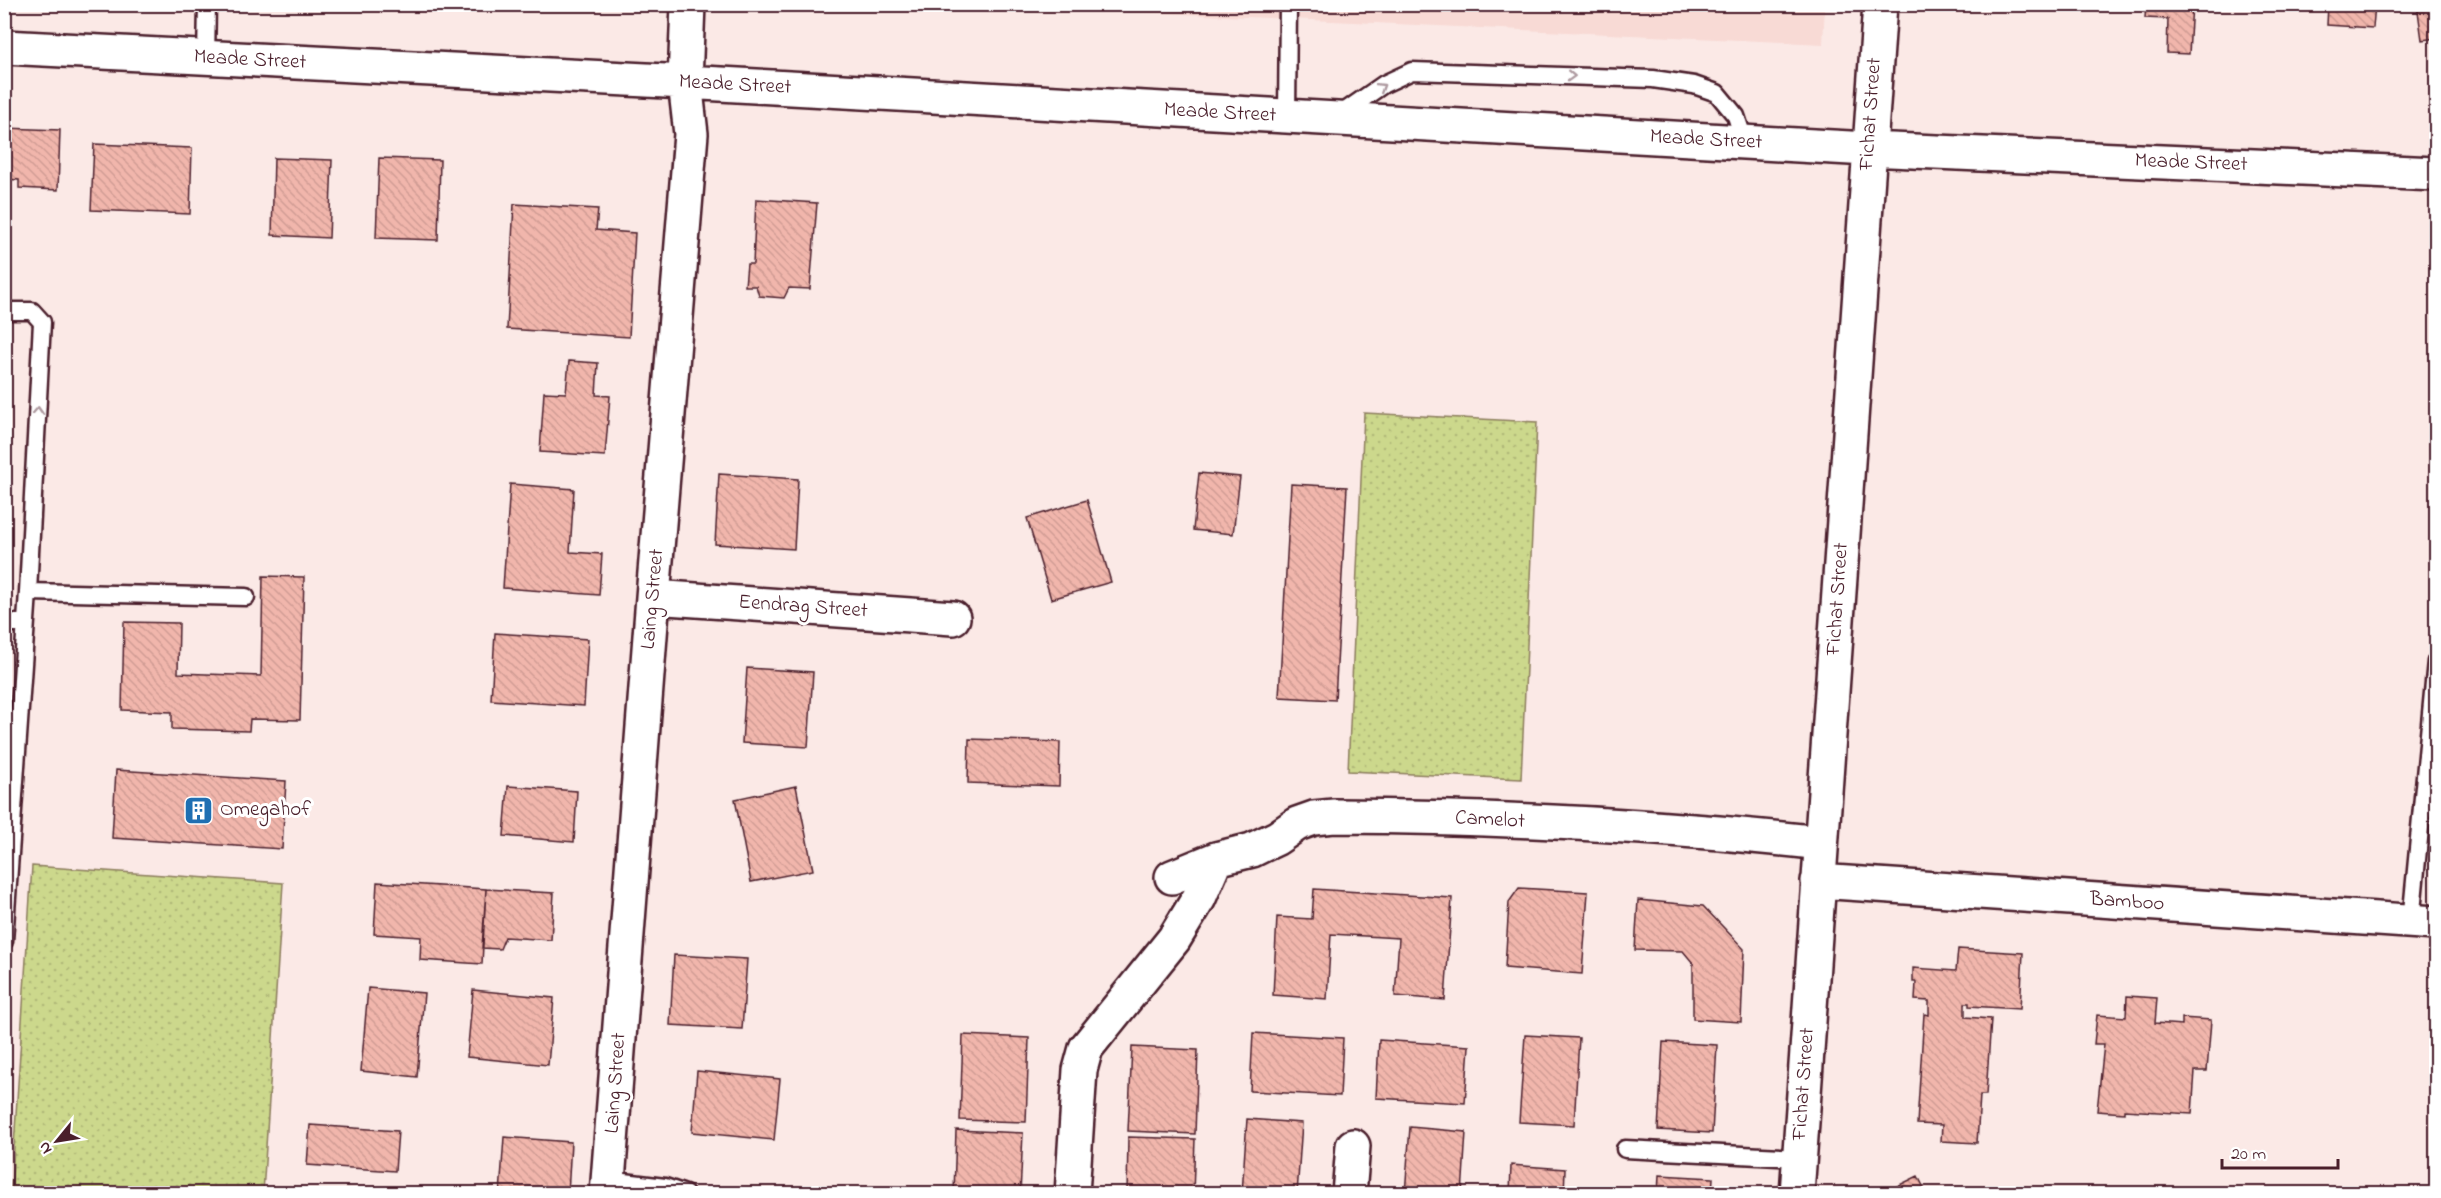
<svg xmlns="http://www.w3.org/2000/svg" width="2441" height="1198" font-family="'Indie Flower',sans-serif">
<style>
.built{fill:#f8dad5}
.green{fill:url(#green-dots);stroke:#8b7c5c;stroke-width:1.5}
.building{fill:url(#building-back-hatch);stroke:#4a1f2b;stroke-width:1.5}
.lines{fill:none;stroke-linecap:round;stroke-linejoin:round}
.service-casing{stroke:#4a1f2b;stroke-width:21}
.minor-casing{stroke:#4a1f2b;stroke-width:38}
.service{stroke:#fff;stroke-width:16}
.minor{stroke:#fff;stroke-width:33}
.oneway{stroke:#ae9aa0}
.labels{text-anchor:middle;dominant-baseline:central;stroke-width:6;stroke-linejoin:round;paint-order:stroke}
.street-label{font-size:21px;fill:#4a1f2b;stroke:#fff}
.poi-label{font-size:21px;fill:#4a1f2b;stroke:#fff;text-anchor:start}
</style>
<defs>
<pattern id="green-dots" width="8" height="8" patternUnits="userSpaceOnUse" patternTransform="scale(1.5)"><rect width="8" height="8" fill="#ccd88c"/><path d="M2 2h.1M6 6h.1" fill="none" stroke="#b1b979" stroke-width="1.8" stroke-linecap="round"/></pattern>
<pattern id="building-back-hatch" width="6" height="6" patternUnits="userSpaceOnUse" patternTransform="scale(1.5)"><rect width="6" height="6" fill="#f1b6ac"/><path d="M-1 5l2 2M0 0l6 6M5-1l2 2" fill="none" stroke="#d09c94"/></pattern>
</defs>
<rect width="100%" height="100%" fill="#fbe9e6"/>
<filter id="ink" filterUnits="userSpaceOnUse"><feTurbulence type="fractalNoise" baseFrequency=".0167" numOctaves="2"/><feDisplacementMap in="SourceGraphic" scale="12" xChannelSelector="R" yChannelSelector="G"/><feConvolveMatrix kernelMatrix="1 2 1 2 8 2 1 2 1" color-interpolation-filters="sRGB"/></filter>
<g filter="url(#ink)">
<path class="built" d="M1825,4L1823,44L989,5Z"/>
<path class="green" d="M1364,413L1537,422L1521,779L1348,771Z
M32,866L283,883L263,1193H11Z"/>
<path class="building" d="M2146,4H2192L2189,54L2167,53L2168,19L2145,18Z
M2328,4H2375L2373,28L2327,25Z
M2417,4H2436V38L2422,40Z
M4,128L60,130L58,190L19,188V180L4,179Z
M94,144L192,148L190,214L91,210Z
M274,158L332,160L329,238L272,235Z
M379,158L440,160L438,240L376,238Z
M756,199L817,203L810,289L789,288L784,298L759,296L756,286H745L747,264H753Z
M514,204L598,209L596,230L635,233L629,337L507,329Z
M569,361L598,363L596,395L610,396L605,456L540,452L544,392L566,393Z
M1199,473L1240,477L1233,534L1193,530Z
M719,474L798,479L794,549L715,544Z
M510,484L574,489L570,552L602,554L599,595L503,588Z
M1291,484L1347,487L1335,700L1279,697Z
M1087,500L1111,582L1051,599L1027,518Z
M263,576L304,577L300,720L250,719L249,731L172,729V712L122,710L124,622L179,623L178,673L261,676Z
M495,633L588,639L584,706L491,700Z
M747,668L813,672L808,747L742,743Z
M969,739L1060,742L1059,786L968,783Z
M116,770L286,781L282,849L112,838Z
M508,786L577,791L574,842L504,836Z
M796,786L813,870L751,882L735,799Z
M377,882L486,889L482,964L420,960L421,937L374,934Z
M1519,888L1588,892L1582,974L1505,968L1509,902Z
M486,889L554,893L551,940L505,937L500,949L482,948Z
M1314,889L1452,898L1445,1000L1395,996L1399,938L1331,934L1327,999L1273,995L1277,917L1312,919Z
M1638,900L1703,906L1744,949L1741,1022L1693,1019V963L1683,951L1635,950Z
M1958,949L2023,953L2020,1009L1969,1006V1003H1965V1017L1991,1019L1986,1095H1980L1977,1143L1941,1141L1942,1125L1917,1124L1924,1014L1929,1015V1001L1915,1000L1916,982H1913V968L1956,971Z
M674,955L747,959L742,1029L670,1025Z
M368,988L424,993L417,1077L361,1071Z
M473,990L554,998L548,1065L467,1057Z
M2127,996L2157,998L2155,1023L2182,1025V1018L2211,1020L2207,1071H2195L2192,1114L2124,1110V1113L2097,1111L2104,1044H2094L2097,1015L2126,1017Z
M1253,1033L1343,1038L1340,1096L1250,1091Z
M963,1035L1029,1038L1026,1122L960,1120Z
M1525,1035L1579,1038L1574,1125L1519,1122Z
M1379,1040L1469,1046L1465,1103L1376,1098Z
M1663,1042L1717,1045L1712,1133L1658,1130Z
M1132,1047L1198,1050L1195,1134L1128,1131Z
M697,1071L780,1079L774,1140L692,1132Z
M1247,1119L1302,1123L1297,1194H1242Z
M310,1125L398,1131L395,1171L307,1165Z
M1410,1127L1466,1132L1462,1194H1405Z
M956,1130L1023,1133L1020,1194H954Z
M504,1137L571,1142L568,1194H500Z
M1128,1137L1195,1139L1193,1194H1127Z
M1511,1165L1565,1169L1564,1194H1510Z
M1659,1175L1713,1178L1712,1194H1658Z
M1918,1176L1927,1194H1881Z"/>
<g class="lines">
<defs>
<path id="service" d="M206,58L207,4
M1338,116L1384,84L1412,71L1653,79L1694,85L1717,93L1736,116L1745,143
M1287,117L1288,4
M4,311H32L42,322L28,592L4,941
M28,592L246,597
M4,623H25
M2411,922L2436,661
M1625,1149L1799,1158
M608,1180L665,1187L685,1194"/>
<path id="minor" d="M4,47L685,82L1868,149L2436,174
M653,597L953,618
M1172,877L1216,859L1252,850L1277,838L1297,824L1314,818L1334,816C1496,817 1660,825 1821,843
M1818,881L2436,923
M607,1194L653,597L691,134L685,82L688,4
M1072,1194L1080,1070L1086,1048L1174,939L1199,898L1216,859
M1349,1194L1353,1146
M1797,1194L1880,4"/>
</defs>
<use href="#service" class="service-casing"/>
<use href="#minor" class="minor-casing"/>
<use href="#service" class="service"/>
<use href="#minor" class="minor"/>
</g>
<defs><path id="oneway-chevron" d="M-2-3.5L2.5 0L-2 3.5" fill="none" stroke-width="1.6" stroke-linecap="round" stroke-linejoin="round" transform="scale(1.5)"/></defs>
<g class="oneway">
<use href="#oneway-chevron" transform="translate(1571 76) rotate(2)"/>
<use href="#oneway-chevron" transform="translate(1381 87) rotate(-32)"/>
<use href="#oneway-chevron" transform="translate(38 411) rotate(-87)"/>
</g>
</g>
<defs>
<symbol id="building-square" viewBox="-11 -11 22 22"><rect x="-9" y="-9" width="18" height="18" rx="4" fill="#1f6fb2" stroke="#fff"/><path d="M-4-6H4V6H1V3H-1V6H-4ZM-2.5-4.3h1.7v1.8h-1.7ZM.8-4.3h1.7v1.8H.8ZM-2.5-1h1.7V.8h-1.7ZM.8-1h1.7V.8H.8Z" fill="#fff"/></symbol>
</defs>
<g fill-rule="evenodd">
<use href="#building-square" x="182" y="794" width="33" height="33"/>
</g>
<g class="labels">
<g class="street-label">
<text transform="translate(250 60) rotate(3)">Meade Street</text>
<text transform="translate(735 85) rotate(3)">Meade Street</text>
<text transform="translate(1220 113) rotate(3)">Meade Street</text>
<text transform="translate(1871 114) rotate(-86)">Fichat Street</text>
<text transform="translate(1706 140) rotate(3)">Meade Street</text>
<text transform="translate(2191 163) rotate(2)">Meade Street</text>
<text transform="translate(653 599) rotate(-85)">Laing Street</text>
<text transform="translate(1838 599) rotate(-86)">Fichat Street</text>
<text transform="translate(803 607) rotate(4)">Eendrag Street</text>
<text transform="translate(1490 820) rotate(3)">Camelot</text>
<text transform="translate(2127 902) rotate(4)">Bamboo</text>
<text transform="translate(616 1083) rotate(-86)">Laing Street</text>
<text transform="translate(1804 1084) rotate(-86)">Fichat Street</text>
</g>
<g class="poi-label">
<text x="220" y="810">Omegahof</text>
</g>
</g>
<rect width="2441" height="1198" fill="none" stroke="#fff" stroke-width="24"/>
<rect x="12" y="12" width="2417" height="1174" fill="none" stroke="#4a1f2b" stroke-width="2" filter="url(#ink)"/>
<g transform="translate(57 1141) rotate(240)" stroke="#ffffff" stroke-width="4.5" paint-order="stroke">
<path d="M0-4.5L10 22L0 15L-10 22Z" fill="#4a1f2b"/>
<text y="-9" font-size="16" font-weight="bold" text-anchor="middle" fill="#4a1f2b">N</text>
</g>
<path d="M2222 1159v9h116v-9" fill="none" stroke="#4a1f2b" stroke-width="3"/>
<text x="2231" y="1159" font-size="18" fill="#4a1f2b" stroke="#ffffff" stroke-width="4.5" paint-order="stroke">20 m</text>
</svg>
